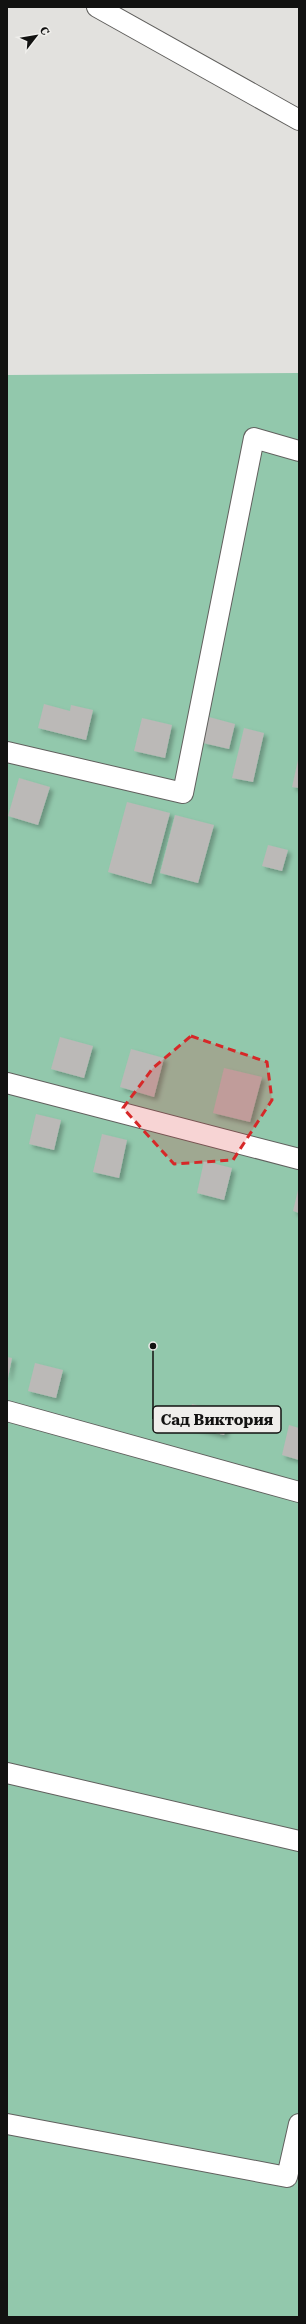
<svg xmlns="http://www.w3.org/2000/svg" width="306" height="2324" font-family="'Roboto Serif',serif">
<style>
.green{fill:#92c8ac}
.building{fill:#bbb9b7;filter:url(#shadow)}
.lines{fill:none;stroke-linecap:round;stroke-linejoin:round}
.service-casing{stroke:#61605e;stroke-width:22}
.service{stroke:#fff;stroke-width:20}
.marked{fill:#d62828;fill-opacity:0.2;stroke:#d62828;stroke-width:3;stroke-dasharray:8 5;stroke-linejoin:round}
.leader{fill:none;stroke:#121211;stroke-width:1.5}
.callout-dot{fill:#121211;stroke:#efeeeb;stroke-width:1.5}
.callout{fill:#efeeeb;stroke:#121211;stroke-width:1.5}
.callout-label{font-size:15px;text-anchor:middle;font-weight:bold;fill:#121211}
</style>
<defs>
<filter id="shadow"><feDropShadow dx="3.5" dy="3.5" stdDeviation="2" flood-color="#0004"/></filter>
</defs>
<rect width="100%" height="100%" fill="#e2e1de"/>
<path class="green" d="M299,373V2317H7V375Z"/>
<path class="building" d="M44,704L70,711L71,705L93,710L86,740L38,728Z
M209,717L235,724L229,749L203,743Z
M142,718L172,725L165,758L134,751Z
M244,728L264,733L253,782L232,778Z
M298,760H299V788L292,787Z
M19,778L50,787L38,825L8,816Z
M127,802L170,813L151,884L108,872Z
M175,815L214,825L198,883L160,873Z
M268,845L288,850L282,871L262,866Z
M60,1037L93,1046L84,1078L51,1069Z
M131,1049L164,1058L154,1097L120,1087Z
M224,1068L262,1077L250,1122L213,1113Z
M36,1114L61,1120L54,1150L29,1144Z
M102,1134L127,1140L119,1178L93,1172Z
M204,1161L232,1168L224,1200L197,1193Z
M298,1190H299V1213L293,1211Z
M7,1357L12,1358L8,1378H7Z
M35,1363L63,1370L56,1398L28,1391Z
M192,1404L230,1413L224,1435L187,1426Z
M289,1425L299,1428V1460L282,1455Z"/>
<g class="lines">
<defs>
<path id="service" d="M97,7L299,120
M7,752L183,793L254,438L299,451
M7,1083L299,1159
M7,1411L299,1492
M7,1773L299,1841
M7,2124L287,2177L299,2124"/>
</defs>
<use href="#service" class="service-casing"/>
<use href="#service" class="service"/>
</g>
<path class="marked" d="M191,1036L267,1062L272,1100L233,1160L174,1164L123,1108L153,1068Z"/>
<path class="leader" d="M153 1346L153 1419"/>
<circle class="callout-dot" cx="153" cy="1346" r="4"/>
<rect class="callout" x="153" y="1406" width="128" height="27" rx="4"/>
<g class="callout-label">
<text x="217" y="1425">Сад Виктория</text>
</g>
<rect width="306" height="2324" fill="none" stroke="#121211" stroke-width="16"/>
<g transform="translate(36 36) rotate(59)" stroke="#efeeeb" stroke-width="3" paint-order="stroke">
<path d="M0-3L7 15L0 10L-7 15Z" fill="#121211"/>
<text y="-6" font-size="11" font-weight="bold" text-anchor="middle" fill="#121211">С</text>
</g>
</svg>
